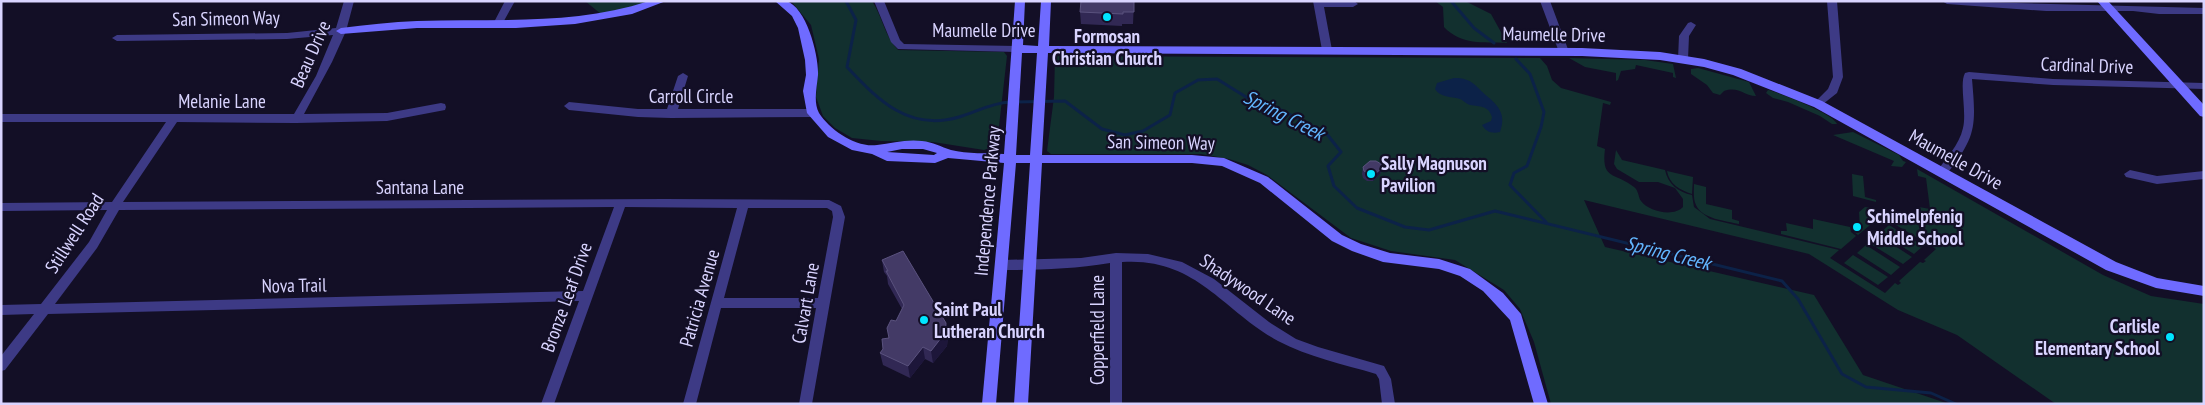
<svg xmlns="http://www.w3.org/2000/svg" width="2205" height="405" font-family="'PT Sans Narrow',sans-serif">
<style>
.green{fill:#12302f}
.water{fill:#0c2248}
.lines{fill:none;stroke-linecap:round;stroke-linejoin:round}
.stream{stroke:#0c2248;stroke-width:3}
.street{fill:#3d3a85;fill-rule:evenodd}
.secondary{fill:#6f6bff;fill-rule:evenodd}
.wall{fill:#312854}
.shaded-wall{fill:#1d163a}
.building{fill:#433a66;stroke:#5a527e}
.poi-dot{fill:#00e5ff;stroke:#130f26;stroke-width:2}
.labels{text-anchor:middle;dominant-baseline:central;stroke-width:4.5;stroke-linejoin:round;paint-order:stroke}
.street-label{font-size:19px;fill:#d9d4ff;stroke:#130f26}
.poi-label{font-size:19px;font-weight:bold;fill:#d9d4ff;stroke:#130f26;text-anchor:start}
.water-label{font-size:20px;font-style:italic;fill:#62b6ff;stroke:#130f26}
</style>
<rect width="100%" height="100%" fill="#130f26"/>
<path class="green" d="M585,1H650L629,9L601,14Z
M791,1H872C883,18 884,35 898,50L1004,52L1007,56L998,135L992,147L984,150L933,142L881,141L852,138L835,128L823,116L816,97L819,59L811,25Z
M1435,1H1465L1491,14L1507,43C1483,42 1461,45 1444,27L1443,7Z
M1059,56L1540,58L1547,66L1552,80L1561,88L1611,102L1610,105L1603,103L1597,146L1605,149C1601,181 1615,172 1634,187C1639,191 1638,197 1641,201C1649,212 1674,217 1683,207V199L1675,188L1658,182H1639L1617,169L1614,164L1616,150L1622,160L1665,170C1668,184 1678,192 1692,195L1694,207L1710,219L1839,250L1830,258L1885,293L1895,283L1898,285L1901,283L1899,281L1920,262L1923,263L1926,261L1924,260L1936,249L1881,216L1858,235L1854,232L1853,228L1860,230L1859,212L1865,207L1873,208L1879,213L1921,222L1919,207L1930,209L1926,178L1918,176L1917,169L2103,275L2151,296L2204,304V404H2056L1957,335L1898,310L1809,254L1584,200L1605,247L1814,295L1863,375L1949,404H1551L1534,342L1520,309L1504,290L1455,260L1391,251L1351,238L1267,175L1248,165L1229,159L1201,154H1051L1047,151L1054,97L1055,57Z
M1569,58L1645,60L1673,64L1676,78L1673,77V73L1636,65L1635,69L1621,71L1618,80L1616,81V73L1585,67Z
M1698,68L1749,82L1756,96C1744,96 1739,86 1724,91L1720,95L1713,93L1707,85L1691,74V69Z
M1768,90C1780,93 1834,114 1837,124H1832L1820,116L1788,102L1773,98L1766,93Z
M1853,132L1899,155L1903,161L1906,162L1902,167L1891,166L1894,161L1833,135Z
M1667,171L1693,177L1692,194C1680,190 1669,184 1667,171Z
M1852,174L1863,176L1865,197L1876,200V202L1853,196Z
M1694,184L1706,187V204L1732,210V219L1739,221V224C1726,221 1702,219 1696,205C1693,199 1694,191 1694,184Z
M1813,219L1850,227L1851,232L1856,236L1841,249L1781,234V231H1787L1786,223L1813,229Z
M1889,225L1923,246L1914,254L1880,233Z
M1878,235L1912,257L1903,264L1869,243Z
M1866,245L1900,267L1891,275L1857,253Z
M1853,255L1888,277L1878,285L1844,263Z"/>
<path class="water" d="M1454,78C1473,78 1475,86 1488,97C1500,107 1506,116 1500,132C1492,134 1486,132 1482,125L1491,121L1492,117C1488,105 1480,107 1470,105C1466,104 1463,100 1460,99C1450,96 1441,98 1435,89L1437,83Z"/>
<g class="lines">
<path class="stream" d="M846,1L856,20L847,67C878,100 909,132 959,117C976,112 991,103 1010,102
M1451,1L1474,28L1494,43
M1516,59L1530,74L1544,112L1541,127L1527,166L1514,173L1510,185L1546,222
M1016,102L1065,101L1102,129L1125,135L1143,131L1170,115L1175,93L1198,80L1217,79L1259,105L1281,110L1326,133L1341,152L1328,166L1334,186L1357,208L1405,227L1429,230L1495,211L1782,281L1798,299L1842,374L1866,387L1931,393L1956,404"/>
<path class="street" d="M344,1H354L346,31L332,62L304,114L387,113L441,103L445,104L446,107L445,110L387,121L296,123L177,122L123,202L664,199L829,200L841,206L845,217L812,404H799L816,308H721L696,404H683L737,208L625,207L554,404H541L579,301L48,314L5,370L1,371V356L34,314L1,315V305L41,304L89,242L107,210L1,211V203L112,202L166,122H1V114H294L316,76L333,35L287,39L117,41L112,38L117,35L287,33L336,28ZM614,207L583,291L55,304L97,248L119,210ZM748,208H827L832,211L833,217L818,298H724Z
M505,1H515L500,28H494L492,26Z
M874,1H884L900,40L904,44L1017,46L1022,49L1017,52L898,49L891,42Z
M1313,1H1354L1358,4L1353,7H1324L1332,50L1331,52H1323L1322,50Z
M1540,1H1550L1569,52L1568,54H1560L1559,52Z
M1827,1H1837L1843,77L1837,93L1818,108L1813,104L1828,89L1833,77Z
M1942,1L2204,8V14H2159L2133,11H2046L1947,4Z
M1691,22L1696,25L1689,36L1688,59L1683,62L1678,59L1679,36L1688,23Z
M1969,72L2053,79L2204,83V89L2053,85L1972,79C1976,126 1977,136 1946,175L1942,176L1937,172C1946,157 1959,146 1963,128C1967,111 1959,84 1965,73Z
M683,73L688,76L678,109H813L818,113L813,117L671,118L638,117L569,110L564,106L569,102L638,109H667L678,76Z
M2130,170L2157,176L2204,171V179L2157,184L2126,177L2124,174Z
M1116,253L1148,254L1182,262L1214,279L1269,322L1296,339L1318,347L1384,366L1391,379L1395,404H1382L1379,379L1376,374C1343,364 1308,357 1278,341C1222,310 1196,257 1122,262V404H1110V263C1074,269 1038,270 1001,270L997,268L995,265L997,262L1001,260L1081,258Z"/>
<path class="secondary" d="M649,1H666L632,14L575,24L516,28H417L341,34L336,31L341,28C366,25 392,22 417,21C496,18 573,26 649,1Z
M775,1C778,1 783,0 786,1C807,7 819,57 818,75C817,87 813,102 819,113C830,130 856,148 877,145C892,143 907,139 922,141C933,142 941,147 951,150C967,154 988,153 1004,154L1015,1H1025L1023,45L1038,46L1041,1H1051L1049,46L1582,48L1660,52L1704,59L1741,69L1822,101L2116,262L2157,278L2204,286V296L2156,288L2106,270L1814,107L1733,75L1704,67L1660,60L1582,56L1048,53L1042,155H1192L1224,158L1268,177L1342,235L1361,244L1390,253L1439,259L1470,269L1503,293L1521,314L1548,404H1534L1510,320L1483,291L1460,276L1439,269L1383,262L1352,251L1332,241L1260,183L1222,166L1192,163H1042L1028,404H1014L1030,163H1016L996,404H982L1004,163L948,158L935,163L887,161L872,154L852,150L828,137L807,113L803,91L806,75L805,60L798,28L792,16ZM1022,53H1037L1030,155H1016ZM902,149H923L937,153L934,155L887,152Z
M2097,1H2108L2204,105V117L2200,116Z"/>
</g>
<path class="wall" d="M1134,1L1133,24H1122V26L1081,24L1080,12Z
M1363,167L1382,168L1380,174L1373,181H1367L1363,178L1362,174Z
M882,260L946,323L948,335L947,346L933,363L925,359L910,378L883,365L880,353L883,349L902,309L888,284L887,276L884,272Z"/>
<path class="shaded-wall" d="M1382,168L1380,174L1373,181L1375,174Z
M946,323L948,335L947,346L933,363L931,351Z
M923,347L925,359L910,378L908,366Z"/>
<path class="building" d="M1081,1H1134V12H1123V14L1080,12Z
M1370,161H1376L1381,164L1382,168L1375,174H1369L1364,171L1363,167Z
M903,251L946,323L945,333L931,351L923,347L908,366L880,353L883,349L882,339L889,338L887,328L891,320L896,321L904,305L886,271H888L882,260Z"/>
<g class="poi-dot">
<circle cx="1107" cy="17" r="5"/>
<circle cx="1371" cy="174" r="5"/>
<circle cx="1857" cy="227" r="5"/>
<circle cx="924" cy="320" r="5"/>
<circle cx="2170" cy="337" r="5"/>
</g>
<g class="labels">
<g class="street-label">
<text transform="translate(226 18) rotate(-1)">San Simeon Way</text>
<text x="984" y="30">Maumelle Drive</text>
<text transform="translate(1554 34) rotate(1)">Maumelle Drive</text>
<text transform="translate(310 54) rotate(-66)">Beau Drive</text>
<text transform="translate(2087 65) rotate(2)">Cardinal Drive</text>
<text x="691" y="96">Carroll Circle</text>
<text x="222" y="101">Melanie Lane</text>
<text transform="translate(1161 142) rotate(1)">San Simeon Way</text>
<text transform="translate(1956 159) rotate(29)">Maumelle Drive</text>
<text x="420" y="187">Santana Lane</text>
<text transform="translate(987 201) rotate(-85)">Independence Parkway</text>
<text transform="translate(74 233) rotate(-57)">Stillwell Road</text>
<text transform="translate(294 285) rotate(-1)">Nova Trail</text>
<text transform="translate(1248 289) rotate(34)">Shadywood Lane</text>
<text transform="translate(566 297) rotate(-70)">Bronze Leaf Drive</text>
<text transform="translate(699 298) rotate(-74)">Patricia Avenue</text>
<text transform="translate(805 303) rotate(-80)">Calvart Lane</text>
<text transform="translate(1097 330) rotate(-90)">Copperfield Lane</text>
</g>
<g class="poi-label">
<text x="1107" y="36" text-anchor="middle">Formosan<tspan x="1107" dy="22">Christian Church</tspan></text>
<text x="1381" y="163">Sally Magnuson<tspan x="1381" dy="22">Pavilion</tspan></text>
<text x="1867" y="216">Schimelpfenig<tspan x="1867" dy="22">Middle School</tspan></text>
<text x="934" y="309">Saint Paul<tspan x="934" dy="22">Lutheran Church</tspan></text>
<text x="2160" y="326" text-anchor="end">Carlisle<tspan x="2160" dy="22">Elementary School</tspan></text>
</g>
<g class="water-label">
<text transform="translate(1284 115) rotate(27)">Spring Creek</text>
<text transform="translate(1668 253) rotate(14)">Spring Creek</text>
</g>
</g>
<rect width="2205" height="405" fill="none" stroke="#d9d4ff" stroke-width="5"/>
</svg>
